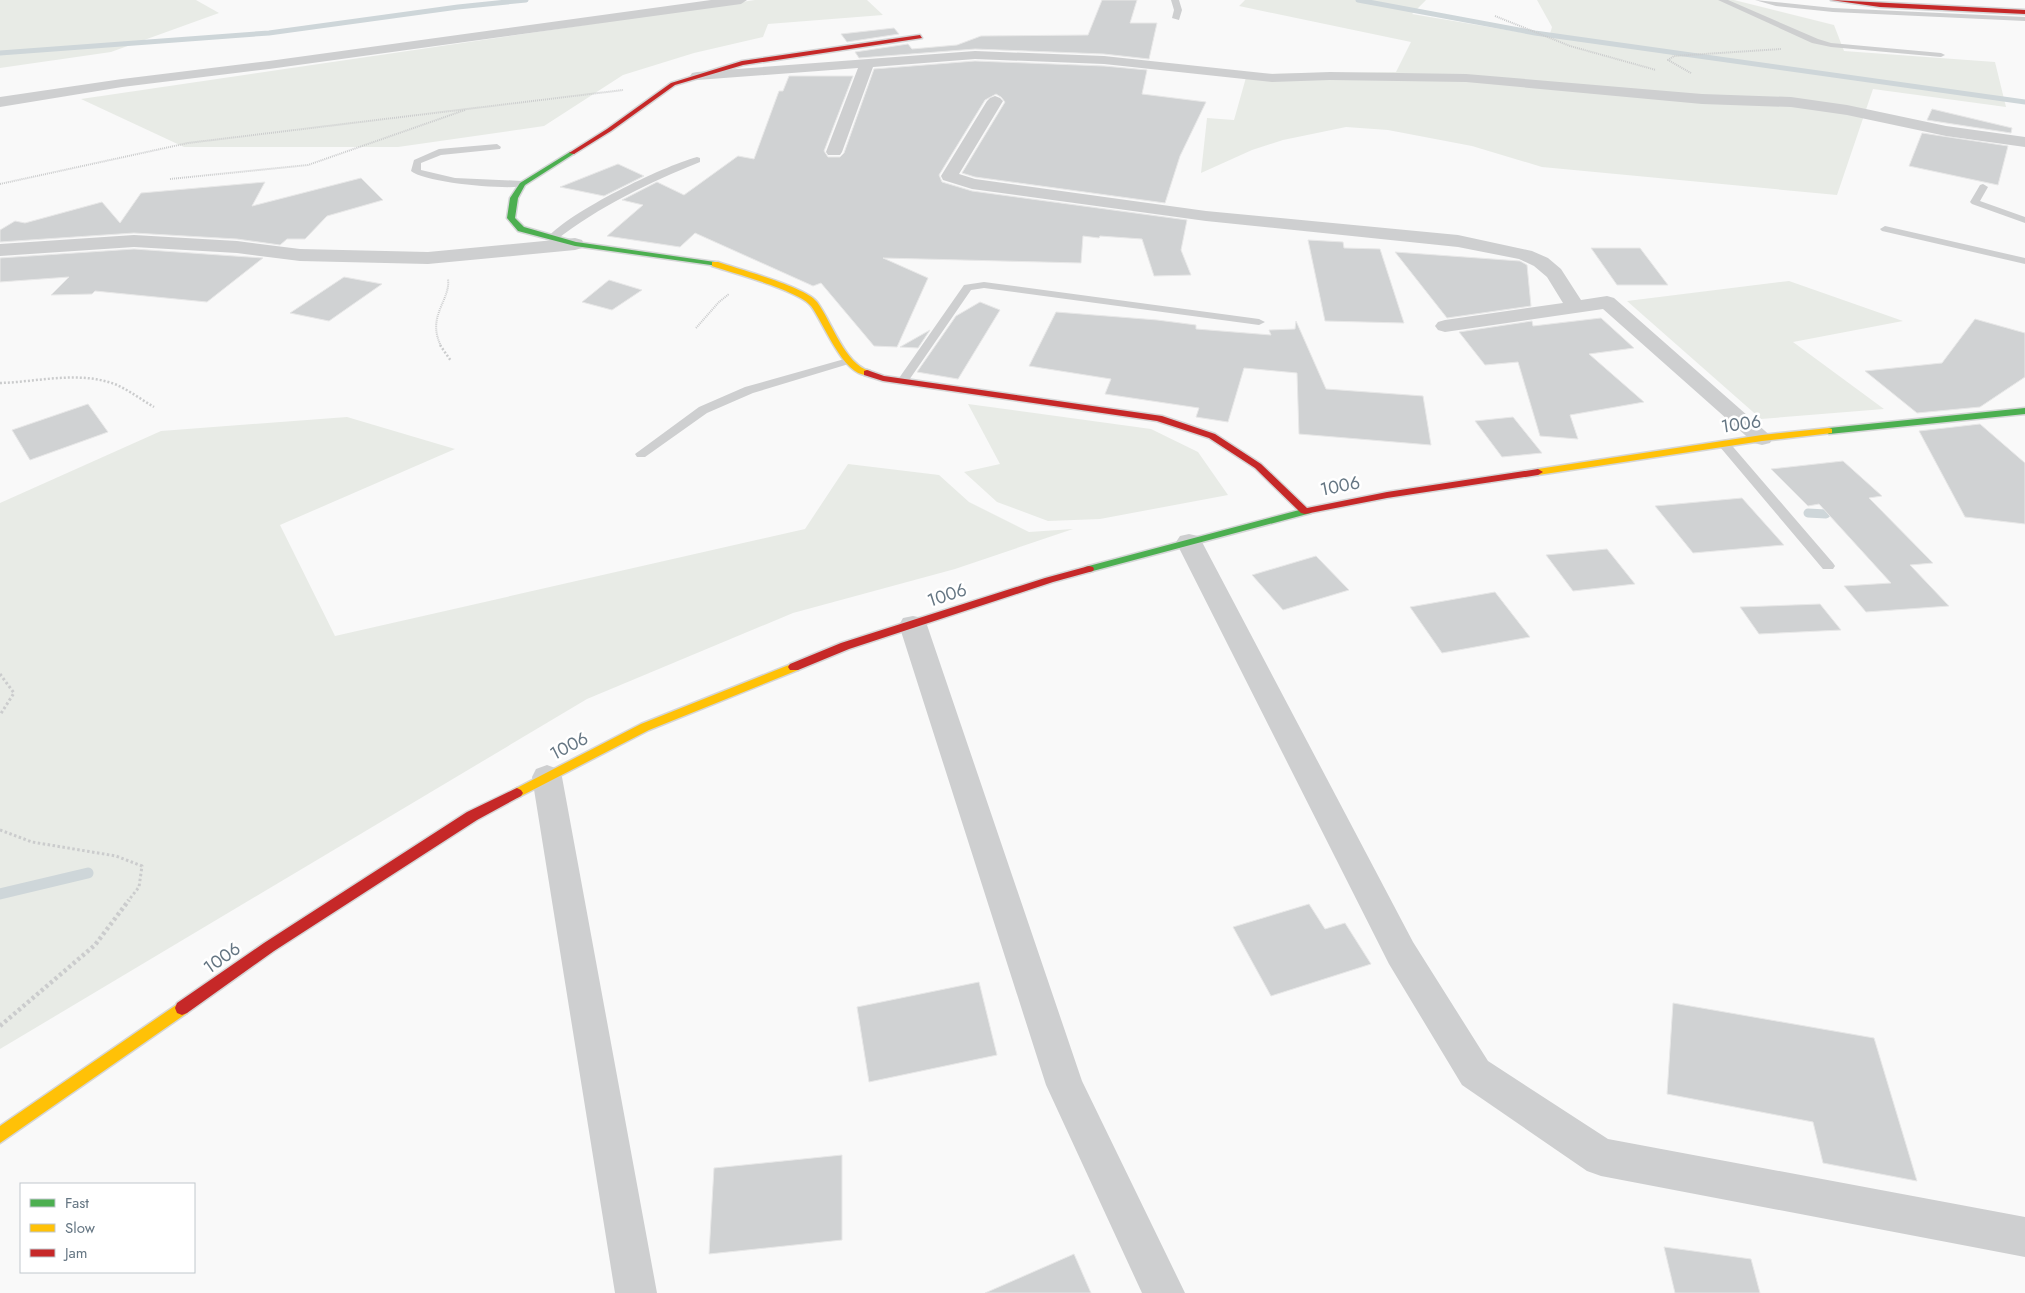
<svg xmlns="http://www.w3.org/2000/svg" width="2025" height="1293" font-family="Jost,sans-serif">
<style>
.green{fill:#e8ebe6}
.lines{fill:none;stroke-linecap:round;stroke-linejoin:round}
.stream-far2{stroke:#ced6d9;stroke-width:5}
.stream-far1{stroke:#ced6d9;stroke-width:9}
.stream{stroke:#ced6d9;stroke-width:11}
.building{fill:#d0d2d3;stroke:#e8e8e8}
.fast-casing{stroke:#d5d6d7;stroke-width:3}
.slow-casing{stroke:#d5d6d7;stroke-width:3}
.jam-casing{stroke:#d5d6d7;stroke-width:3}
.path-far3{stroke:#cbcccd;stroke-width:2;stroke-dasharray:1 1;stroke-linecap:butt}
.path-far2{stroke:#cbcccd;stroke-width:2.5;stroke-dasharray:2 2;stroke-linecap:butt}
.path-far1{stroke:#cbcccd;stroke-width:3;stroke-dasharray:2.5 2.5;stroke-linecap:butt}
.path{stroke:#cbcccd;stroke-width:4.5;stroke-dasharray:3 3;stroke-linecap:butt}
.lane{fill:#cecfd0;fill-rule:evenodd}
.street{fill:#cecfd0;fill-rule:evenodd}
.fast{fill:#4caf50;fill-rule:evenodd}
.slow{fill:#ffc107;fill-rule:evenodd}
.jam{fill:#c62828;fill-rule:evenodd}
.labels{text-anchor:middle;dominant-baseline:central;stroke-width:5;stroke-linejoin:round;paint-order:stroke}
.street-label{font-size:18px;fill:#657683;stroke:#fff}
</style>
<rect width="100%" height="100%" fill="#f9f9f9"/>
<path class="green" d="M0,0H196L219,13L111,52L0,68Z
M755,0H867L883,15L768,24L763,37L694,53L623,75L544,126L398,147H184L81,99Z
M1245,0H1426L1412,14L1549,37L1552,27L1537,0H1734L1834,25L1844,51L1995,62L2006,107L1873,89L1837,195L1542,167L1472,146L1388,130L1346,127L1283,140L1252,150L1201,173L1207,118L1234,120L1247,74L1396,72L1411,42L1239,6Z
M1789,281L1903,321L1793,342L1884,409L1761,419L1627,301Z
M968,404L1151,429L1198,452L1228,495L1100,519L1048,521L997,502L964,472L1000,464Z
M347,417L455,449L280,525L335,636L805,529L848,464L939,475L969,502L1029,532L1073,529L955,569L793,613L587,699L0,1049V503L161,431Z"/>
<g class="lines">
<path class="stream-far2" d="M1358,0L1535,33L2025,102
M0,53L269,33L458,7L526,0"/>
<path class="stream-far1" d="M1808,513L1826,514"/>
<path class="stream" d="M0,894L88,873"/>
</g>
<path class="building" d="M1102,0H1137L1130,23H1157L1149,59L1104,54L975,49L859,58L855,52L908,44L912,49L957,45L981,36L1088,35Z
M894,28L899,34L847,42L841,34Z
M975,61L1104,66L1147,70L1142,94L1206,102L1180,156L1165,203L975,177L962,173L1005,102L1001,97L996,94L985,100L939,175L942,182L972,191L1187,220L1181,250L1191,275L1154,276L1142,239L1100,236L1099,238L1083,236L1081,263L883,258L928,278L897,347L874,346L821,283L813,286L695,233L680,247L607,236L643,205L622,200L626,198L657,182L684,195L738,156L754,159L779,91H783L789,76H853L824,151L828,157H840L844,153L874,69Z
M1932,109L2012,128L2011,133L1927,120Z
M1922,133L2008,146L1998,185L1909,166Z
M618,164L644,176L604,196L560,187Z
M361,178L383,200L327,216L305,239H287L280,245L237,239L134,233L0,242V230L15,221L25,223L102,202L120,223L141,193L265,182L252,206Z
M1308,240L1343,242L1344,248L1380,249L1404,323L1325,321Z
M1591,248H1640L1668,285H1617Z
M134,249L263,258L207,302L95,291L92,294L51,295L69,277L0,282V258Z
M1395,252L1520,261L1527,265L1531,306L1447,318Z
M344,277L382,284L329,321L290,313Z
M609,280L642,290L612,310L582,302Z
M980,302L1000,310L958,379L917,372L956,316Z
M1056,312L1157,320L1196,325V329L1271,335L1269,330L1295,329L1296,321L1326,389L1423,396L1431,445L1299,434L1297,373L1244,368L1228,422L1196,417L1199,408L1105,394L1111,379L1029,366Z
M1601,318L1634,348L1589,354L1644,402L1570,415L1578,439L1540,436L1518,362L1485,365L1459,332L1532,321L1533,326Z
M1975,319L2025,333V377L1980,407L1917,413L1865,371L1942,363Z
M930,330L918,348L900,347Z
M88,404L108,432L30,460L12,430Z
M1513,417L1542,453L1502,457L1475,421Z
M1980,424L2025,463V524L1965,517L1919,431Z
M1843,461L1882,496L1869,498L1933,563L1910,565L1949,606L1866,612L1844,586L1891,583L1819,504L1808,506L1771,469Z
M1742,498L1784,545L1693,553L1655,506Z
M1607,549L1635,584L1573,591L1546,555Z
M1316,556L1349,590L1283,610L1252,575Z
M1495,592L1530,637L1442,653L1410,607Z
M1820,604L1841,630L1759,634L1740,607Z
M1309,904L1325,929L1345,923L1371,964L1271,996L1233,927Z
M979,982L997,1055L869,1082L857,1007Z
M1673,1003L1874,1038L1917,1181L1823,1163L1813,1122L1667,1094Z
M842,1155V1240L709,1254L714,1168Z
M1664,1247L1751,1259L1760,1293H1675Z
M1074,1254L1091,1293H985Z"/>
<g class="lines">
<defs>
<path id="fast" d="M570,152L575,153L525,185L518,198L515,218L524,227L576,242L715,262L719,264L718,266L575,246L518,231L507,218L510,198L520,183Z
M2025,408V414L1829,434L1824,431L1829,428Z
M1307,508L1311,509L1312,511L1311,513L1089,572L1084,569L1085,567Z"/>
<path id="slow" d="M712,262H718C738,269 806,287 817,302C832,322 845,365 870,371V375C844,379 824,323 811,306C800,291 733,273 712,266Z
M1829,428L1832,429V433L1762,441L1538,475L1533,472L1538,469L1762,435Z
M794,663L798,664L800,667L798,670L649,730L521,796L517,798L513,796L511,793L513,790L641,724Z
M182,1001L187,1003L189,1008L187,1013L0,1143V1126Z"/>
<path id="jam" d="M1831,0L2025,10V14L1880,7Z
M920,35L922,38L743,65L675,85L611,131L574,154L569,153L607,129L671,83L742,61Z
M867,370L884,376L1162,416L1215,434L1261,464L1307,508L1387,492L1538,469L1543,472L1538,475L1387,498L1305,514L1301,513L1255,468L1209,438L1157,421L883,381L864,375V371Z
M1089,566L1093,567L1094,569L1093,571L1053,582L849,649L798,670H790L788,667L790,664L841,643L1045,578Z
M517,788L521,790L523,793L521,796L477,820L274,951L187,1013L182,1015L177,1013L175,1008L177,1003L264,943L467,812Z"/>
</defs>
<use href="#fast" class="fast-casing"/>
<use href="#slow" class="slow-casing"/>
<use href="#jam" class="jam-casing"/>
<path class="path-far3" d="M1495,16L1570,46L1656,70
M1691,73L1668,60L1674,56L1781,49
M170,179L308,165L465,110
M0,184L188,143L623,90
M696,328L719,302L729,294
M441,346C426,316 451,300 448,279"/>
<path class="path-far2" d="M440,345L451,361
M0,383C38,382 80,370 117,385C130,391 142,400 154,407"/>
<path class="path-far1" d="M0,674L14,693L0,715
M0,830L32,842L116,856L142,866L139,887L128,901"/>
<path class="path" d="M0,1026L95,945L129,900"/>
<path class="lane" d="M1171,0H1179L1182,10L1179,20L1172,18L1174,10Z
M1718,0H1728L1818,39L1831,43L1941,53L1945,55L1941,57L1831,47L1812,43Z
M1755,0L1833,8L2025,17V21L1833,12L1776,6Z
M497,144L501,147L500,149L441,155L421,163V170L455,178L522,181L527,184L525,186C506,190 425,183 411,171L414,160L439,149Z
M697,157L700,158V162C648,183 600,206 556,240L552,241L547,238C571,211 661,167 697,157Z
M1983,184L1988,187L1980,201L2025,217V223L1972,204L1970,202L1980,185Z
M1885,226L2025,258V264L1882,231L1880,229Z
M984,282L1259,319L1265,322L1259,325L984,288L971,290L907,383H899L897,381L964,285Z
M848,358L854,361L852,363L753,393L707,413L645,457H637L635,454L699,407L745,387Z
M1724,440L1728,441L1833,563L1835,566L1833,569H1823L1720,447L1718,444L1720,441Z"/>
<path class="street" d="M711,0H747L741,4L269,69L122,87L0,107V97L122,79L269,61Z
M975,51L1104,56L1272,74L1330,72L1466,74L1702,94L1791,97L1847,105L1946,126L2025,137V147L1946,136L1847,115L1791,107L1702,104L1466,82L1330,80L1272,82L1104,64L975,59L873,67L842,152L840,155H828L826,152L858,68L697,80L692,79L690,76L692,73L697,72Z
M995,96L1000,98L1003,101L959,174L975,179L1206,211L1458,235L1532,251L1548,258L1561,269L1581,300L1607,296L1614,298L1773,438L1770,443L1762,445L1754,443L1603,309L1445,332L1438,330L1435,326L1438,322L1445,320L1563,303L1547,277L1534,266L1519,259L1458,247L1206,221L972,189L943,180L941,176L987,101L990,98Z
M134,235L237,241L300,249L428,252L575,238L582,240L584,244L582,248L575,250L428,264L300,261L237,253L134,247L0,256V244Z
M1189,534L1198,536L1202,542L1413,942L1488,1061L1608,1139L2025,1217V1257L1601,1176L1587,1171L1462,1085L1389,964L1176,542L1180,536Z
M913,616L923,618L927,625L1082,1081L1185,1293H1142L1046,1085L899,625L903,618Z
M547,765L558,769L562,777L657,1293H615L532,777L536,769Z"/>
<use href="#fast" class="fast"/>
<use href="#slow" class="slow"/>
<use href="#jam" class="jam"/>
</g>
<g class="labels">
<g class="street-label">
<text transform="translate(1741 424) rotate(-8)">1006</text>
<text transform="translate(1340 486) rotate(-11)">1006</text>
<text transform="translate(947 595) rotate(-18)">1006</text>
<text transform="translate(569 746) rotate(-27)">1006</text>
<text transform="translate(222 958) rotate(-35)">1006</text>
</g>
</g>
<rect x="20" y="1183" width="175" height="90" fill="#ffffff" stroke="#c1c8cd"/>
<rect x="30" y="1199" width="25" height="8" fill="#4caf50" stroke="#c1c8cd"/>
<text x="65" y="1208" font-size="15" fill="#657683">Fast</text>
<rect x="30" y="1224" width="25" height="8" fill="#ffc107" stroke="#c1c8cd"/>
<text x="65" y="1233" font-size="15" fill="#657683">Slow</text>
<rect x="30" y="1249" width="25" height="8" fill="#c62828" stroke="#c1c8cd"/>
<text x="65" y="1258" font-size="15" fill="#657683">Jam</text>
</svg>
